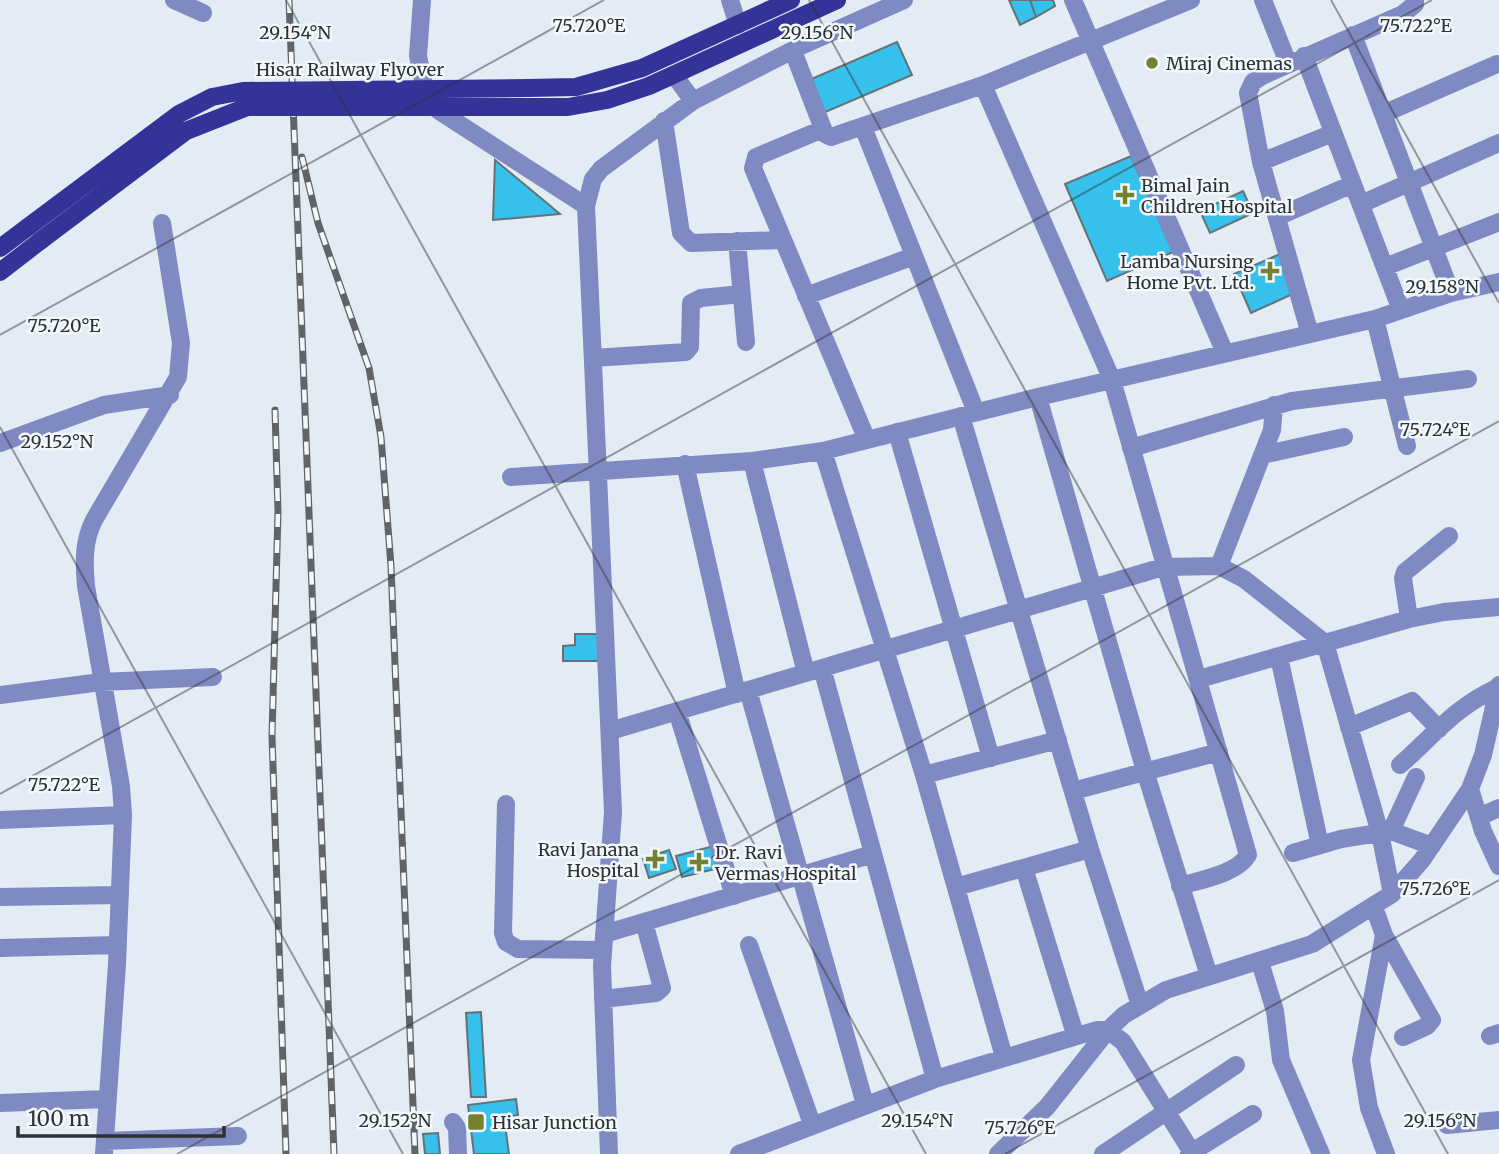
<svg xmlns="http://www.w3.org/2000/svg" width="1499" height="1154" font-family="Merriweather,serif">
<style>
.building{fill:#35c1eb;stroke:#667175;stroke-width:2}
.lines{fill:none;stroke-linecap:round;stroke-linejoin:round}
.minor{stroke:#808ac2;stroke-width:18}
.major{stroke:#343398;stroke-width:18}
.rail-casing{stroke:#606469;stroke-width:7}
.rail{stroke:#f3f8fd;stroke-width:4.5;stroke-dasharray:13;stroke-linecap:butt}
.major-bridge{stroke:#343398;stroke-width:18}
.ticks{fill:none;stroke:#2e3134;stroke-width:2;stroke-opacity:0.45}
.poi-dot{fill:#75812e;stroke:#f3f8fd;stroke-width:2.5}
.labels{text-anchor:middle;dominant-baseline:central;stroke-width:5;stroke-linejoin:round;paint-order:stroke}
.poi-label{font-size:18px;fill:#2e3134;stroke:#f3f8fd;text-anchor:start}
.street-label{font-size:18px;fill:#2e3134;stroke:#f3f8fd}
.ticks-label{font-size:18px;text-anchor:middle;fill:#2e3134;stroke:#f3f8fd;stroke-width:5;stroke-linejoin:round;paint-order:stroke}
</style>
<rect width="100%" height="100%" fill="#e3ebf4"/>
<path class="building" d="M1009,0H1030L1036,17L1020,25Z
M1030,0H1053L1055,6L1036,17Z
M897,42L912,75L823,113L809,80Z
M1131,156L1173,252L1107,281L1065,184Z
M495,160L560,214L493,220Z
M1243,191L1253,213L1210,233L1200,211Z
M1280,254L1297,292L1251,313L1234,274Z
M575,634H600V661H563V646L575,645Z
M714,846L719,868L682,877L676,856Z
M669,850L676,869L649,878L643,859Z
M481,1012L486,1097H471L466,1013Z
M516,1099L518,1115L504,1117L509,1154H474L468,1105Z
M438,1133L440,1154H425L423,1134Z"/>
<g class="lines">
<path class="minor" d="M174,0L203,13
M422,0L418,56L424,85L439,111L586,206
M730,0L738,25
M1073,0L1225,353
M1263,0L1288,63
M1353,35L1451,293
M793,51L825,134L831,137L983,85L1191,0
M1304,56L1401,310
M674,75L693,101L803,45L904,0
M983,85L1112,380L1248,855C1237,874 1200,880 1180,886
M1383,114L1497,64
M664,121L681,233L691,243L782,240
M863,127L976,412
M823,129L756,157L753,168L867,440
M1261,162L1333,133
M1361,204L1499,143
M1277,217L1353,184
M737,241L746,342
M1385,267L1499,222
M806,296L914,256
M1375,319L1407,446
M1310,334L1261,162L1248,93L1253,82L1262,76L1403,14L1415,4V0
M593,358L686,352L690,347L691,303L701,298L741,294
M1038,397L1145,771L1209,976
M961,416L1090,849L1140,1005
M897,432L991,758
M0,443L104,405L170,395
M1131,448L1292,401L1468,379
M823,451L924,775L1004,1057
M1262,455L1344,437
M752,461L806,673
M685,464L737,694
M511,477L752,461L823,451L1038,397L1375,319L1451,293L1499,282
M1219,566L1272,430L1274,405
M1409,619L1403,578L1405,572L1449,536
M1279,657L1320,845
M822,668L935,1079
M1199,679L1409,619L1444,612L1499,607
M748,690L865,1104
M0,695L101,682L213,677
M677,711L734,896
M1349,727L1412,701L1439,729
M610,731L1163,567L1219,566L1244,579L1325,643L1380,833L1392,894
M1400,765C1434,735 1455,707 1497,688
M924,775L1058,740
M1470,789L1483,831L1499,866
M1073,791L1219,752
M506,804L503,933L506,942L518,949L603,950
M1479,817L1499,808
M0,820L123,815
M1391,831L1416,777
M1293,853L1341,839L1391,831L1432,846
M1024,868L1075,1034
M956,887L1090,849
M0,897L120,895
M1374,907L1384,935L1361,1060L1369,1108L1386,1154
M604,934L873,854
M1384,935L1432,1020L1427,1026L1403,1037
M749,945L812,1124
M0,948L118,945
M1260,962L1275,1011L1281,1060L1321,1154
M603,999L656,993L662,988L644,922
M1490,1036L1499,1033
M0,1103L107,1099
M453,1122L457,1128L458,1154
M1447,1125L1499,1120
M105,1141L238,1136
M104,1154L117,964L123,815L121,786L86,586C84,562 83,542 94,520L178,377L181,343L162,223
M609,1154L602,966L613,812L586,206L593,179L601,169L693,101
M739,1154L935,1079L1097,1030H1108L1123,1042L1193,1154
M998,1154L1047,1107L1108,1030L1124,1015L1166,990L1312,944L1392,894L1422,860L1470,789L1483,755L1499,685
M1103,1154L1236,1065
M1189,1154L1253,1114"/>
<path class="major" d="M528,88L576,87L642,68L791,0
M530,107H568L607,100L649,86L837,0
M0,248L28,227
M0,272L40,241"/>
<defs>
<path id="rail" d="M289,0L334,1154
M302,157L318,223L369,368L381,437L391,566L415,1154
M275,410L278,512L272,736L286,1154"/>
</defs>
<use href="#rail" class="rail-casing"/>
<use href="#rail" class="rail"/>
<path class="major-bridge" d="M28,227L179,114L212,97L243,91L528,88
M40,241L186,131L247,107H530"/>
</g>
<path class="ticks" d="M286,0L926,1154M809,0L1448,1154M1331,0L1499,303M0,335L604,0M0,427L403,1154M0,794L1432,0M177,1154L1499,421M1005,1154L1499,880"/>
<g class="poi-dot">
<circle cx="1152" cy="63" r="7"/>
<path d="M1121.5 184.5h7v7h7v7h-7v7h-7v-7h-7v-7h7z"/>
<path d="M1266.5 260.5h7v7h7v7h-7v7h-7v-7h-7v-7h7z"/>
<path d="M651.5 848.5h7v7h7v7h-7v7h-7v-7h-7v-7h7z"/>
<path d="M695.5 851.5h7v7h7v7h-7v7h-7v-7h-7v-7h7z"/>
<rect x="467" y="1113" width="18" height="18" rx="3.5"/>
</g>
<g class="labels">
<g class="poi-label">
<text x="1166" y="63">Miraj Cinemas</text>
<text x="1141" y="185">Bimal Jain<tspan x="1141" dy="21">Children Hospital</tspan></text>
<text x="1254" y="261" text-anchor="end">Lamba Nursing<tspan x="1254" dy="21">Home Pvt. Ltd.</tspan></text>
<text x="639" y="849" text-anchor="end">Ravi Janana<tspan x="639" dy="21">Hospital</tspan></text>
<text x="715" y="852">Dr. Ravi<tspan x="715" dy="21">Vermas Hospital</tspan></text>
<text x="492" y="1122">Hisar Junction</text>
</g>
<g class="street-label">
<text x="350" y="69">Hisar Railway Flyover</text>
</g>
</g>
<g class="ticks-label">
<text x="589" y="32">75.720°E</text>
<text x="1416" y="32">75.722°E</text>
<text x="295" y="39">29.154°N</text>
<text x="817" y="39">29.156°N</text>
<text x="1442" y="293">29.158°N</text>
<text x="64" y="332">75.720°E</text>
<text x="1435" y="436">75.724°E</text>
<text x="57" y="448">29.152°N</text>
<text x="64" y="791">75.722°E</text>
<text x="1435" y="895">75.726°E</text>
<text x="395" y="1127">29.152°N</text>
<text x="917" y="1127">29.154°N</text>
<text x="1440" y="1127">29.156°N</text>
<text x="1020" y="1134">75.726°E</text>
</g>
<path d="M18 1126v10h206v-10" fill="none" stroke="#2e3134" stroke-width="3.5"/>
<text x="28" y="1126" font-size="21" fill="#2e3134" stroke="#f3f8fd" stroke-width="5" paint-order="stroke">100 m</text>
</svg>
